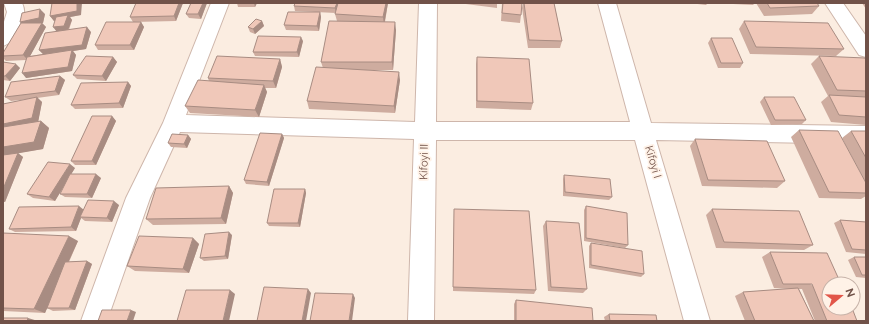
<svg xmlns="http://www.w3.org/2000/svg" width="869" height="324" font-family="Raleway,sans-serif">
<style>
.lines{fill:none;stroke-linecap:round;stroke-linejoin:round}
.street-casing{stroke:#ceb6ab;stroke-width:2}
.street{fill:#fff;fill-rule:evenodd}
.wall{fill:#ceac9f}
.shaded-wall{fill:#a88c82}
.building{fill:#f0c8b9;stroke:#a88c82}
.labels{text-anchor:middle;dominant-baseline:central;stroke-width:3.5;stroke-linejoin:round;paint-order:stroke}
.street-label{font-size:11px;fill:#715249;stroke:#fff2e7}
</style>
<rect width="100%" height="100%" fill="#fbede1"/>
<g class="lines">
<defs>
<path id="street" d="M4,3H22C29,17 18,41 3,46V25L7,12Z
M211,3H229L186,115L415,122L419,3H437L436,122H630L598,3H616L651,123L866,126V144L656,140L710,321H684L635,140H436L434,321H408L414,139L180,132L150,198L107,321H81L126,198L163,123Z
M825,3H843L866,36V57L859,55Z"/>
</defs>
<use href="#street" class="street-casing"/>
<use href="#street" class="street"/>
</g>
<path class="wall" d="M183,3L176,21L133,22L130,17Z
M191,3H207L201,19L189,18L186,14Z
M237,3H257L255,7H238Z
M295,3H388L385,22L396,30L393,70H356L400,80L395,113L309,109L307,101L323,68L321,62L337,21L335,14L336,13L295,11L294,6Z
M458,3H497V8Z
M502,3H554L562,41L560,48H528L522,8L523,4H522L521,15L520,23L501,21Z
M689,3H708L706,5Z
M732,3H755L753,5L733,4Z
M756,3H817L819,6L812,14L764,16Z
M862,3H866V9Z
M320,12L321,17L319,31L286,30L284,25Z
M45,14L43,23H42L46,27L30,56L43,54L39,50L56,31L55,21H54L50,16L81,15L70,17L72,20L69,30L91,32L86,49L73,51L76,55L72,71L26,78V60L6,61L3,58V53L21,23L20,22Z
M262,21L264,26L255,34L250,32L248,27Z
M744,21L844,49L836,56L750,54L739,29Z
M141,22L144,27L134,50H98L95,45Z
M711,38L743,63L740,68H718L708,43Z
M303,41L299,57L255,56L253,52Z
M819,56L866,60V125L831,122L821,102L828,96L811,64Z
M113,57L117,62L106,81L77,79L73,75Z
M477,57L533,103L531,110L476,108V64Z
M280,59L282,67L276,88H265L267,92L259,117L190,113L185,106L209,81L208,78Z
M3,62L20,68L10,81L3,80Z
M60,76L65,80L59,95L37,98L42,102L38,121H41L49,128L43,149L17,153L23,157L5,202H3V104L30,99L11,101L5,97Z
M128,82L131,86L123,108L75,109L71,105Z
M764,97L806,120L802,124L771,125L760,102Z
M112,116L116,121L96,165H75L71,161Z
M799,130L866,183V196L861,199L819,198L791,137Z
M851,131H866V183L842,138Z
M282,134L284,138L269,186L246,184L244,180Z
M188,135L191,139L187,148L171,147L168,143Z
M695,139L785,181L777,188L702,186L690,146Z
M75,168L71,174L101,178L92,198L65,197L60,194L66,182L55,201L33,198L27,194Z
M564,175L612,197L609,200L563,196V179Z
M229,186L233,193L226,224L153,225L146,219Z
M305,189L306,193L300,227L269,226L267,223Z
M119,205L112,222L85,221L81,218L76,231L15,232L9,229L84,209Z
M586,206L628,245L625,248L584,241V210Z
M454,209L536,290L534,294L453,291Z
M712,209L813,245L804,250L716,248L706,215Z
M840,220L866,222V254L846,252L834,223Z
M546,221L587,289L583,293L548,291L543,226Z
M3,233L78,241L69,262L87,261L92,264L75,310L53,311L47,308L45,313L3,311Z
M232,235L228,259L204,261L200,258Z
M193,238L199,244L189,273L135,271L127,266Z
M591,243L644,274L641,277L589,268V246Z
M770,252L857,321H815L802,289H799L814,321H745L735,296L743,292L790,289L774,288L762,257Z
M854,257H866V278L856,277L848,260Z
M516,300L593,321H514V304Z
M609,314L657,321H605L604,317Z"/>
<path class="shaded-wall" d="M77,3H82L81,15L70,17L72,20L68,30L57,32L53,27L67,18L54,21L50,16Z
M179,3H183L176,21L174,16Z
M203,3H207L201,19L198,14Z
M254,3H257L255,7Z
M337,3H339L336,13L335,8Z
M386,3H388L384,25L383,17Z
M40,9L45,14L43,23H42L46,27L28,60L23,55L25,27L20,22Z
M320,12L321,17L319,31L317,26Z
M262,21L264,26L255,34L253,29Z
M141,22L144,27L134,50L130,45Z
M395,22L396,30L393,70L392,62Z
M87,27L91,32L86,49L73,51L76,55L72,71L26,78L22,73L44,55L39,50Z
M301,37L303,41L299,57L297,52Z
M113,57L117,62L106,81L102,76Z
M280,59L282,67L276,88L273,81Z
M16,64L20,68L10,81L5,76Z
M399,72L400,80L395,113L394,106Z
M60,76L65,80L59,95L55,91Z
M128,82L131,86L123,108L119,103Z
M264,85L267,92L259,117L255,110Z
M37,97L42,102L38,123L3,129V124Z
M112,116L116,121L96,165L92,161Z
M41,121L49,128L43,149L3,156V147Z
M282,134L284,138L269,186L267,182Z
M188,135L191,139L187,148L184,144Z
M18,153L23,157L5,202L3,201V189Z
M70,164L75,168L55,201L49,197Z
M96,174L101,178L92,198L87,194Z
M229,186L233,193L226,224L221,218Z
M305,189L306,193L300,227L298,223Z
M114,201L119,205L112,222L107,218Z
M79,206L84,210L80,217L81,218L76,231L71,227Z
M229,232L232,235L228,259L225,256Z
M69,236L78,241L45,313L34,309Z
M193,238L199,244L189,273L183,269Z
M87,261L92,264L75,310L69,308Z
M308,289L311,293L306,321H302Z
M230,290L235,294L229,321H223Z
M353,294L355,298L352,321H349Z
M131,310L136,312L133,321H127Z
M28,318L38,321H27Z"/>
<path class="building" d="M52,3H77V11L50,16Z
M136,3H179L174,16L130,17Z
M191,3H203L198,14H186Z
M295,3H337L335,8L294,6Z
M338,3H386L383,17L335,14Z
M503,3H522L521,15L502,13Z
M524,3H554L562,41L529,40Z
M767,3H817L819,6L770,8Z
M40,9L39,18L20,22L22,13Z
M288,12H320L317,26L284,25Z
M68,15L64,26L53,27L56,17Z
M256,19L262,21L253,29L248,27Z
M329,21L395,22L392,62H321Z
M744,21L828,23L844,49L756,47Z
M106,22H141L130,45H95Z
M21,23H42L23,55L3,56V53Z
M87,27L82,45L39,50L45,33Z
M258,36L301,37L297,52H253Z
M711,38H732L743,63H721Z
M72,50L68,67L22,73L27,57Z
M86,56L113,57L102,76L73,75Z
M217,56L280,59L273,81L208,78Z
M819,56L865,58L866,60V91L837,90Z
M477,57L529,59L533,103L477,101Z
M3,62L16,64L5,76H3Z
M316,67L399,72L394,106L307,101Z
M60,76L55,91L5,97L11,82Z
M198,80L264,85L255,110L185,106Z
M128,82L119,103L71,105L81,83Z
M829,95L866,97V117L839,115Z
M37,97L32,118L3,124V104Z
M764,97H794L806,120H775Z
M92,116H112L92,161H71Z
M41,121L34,142L3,147V127Z
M799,130L838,131L866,183V193L829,192Z
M851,131H866V158Z
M260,133L282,134L267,182L244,180Z
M172,134L188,135L184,144L168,143Z
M695,139L767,141L785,181L708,180Z
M18,153L3,189V155Z
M48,162L70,164L49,197L27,194Z
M70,174H96L87,194H60Z
M564,175L610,179L612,197L565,192Z
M229,186L221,218L146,219L156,188Z
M274,189H305L298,223H267Z
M88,200L114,201L107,218L80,217Z
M79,206L71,227L9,229L19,207Z
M586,206L627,213L628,245L586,238Z
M454,209L529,211L536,290L453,287Z
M712,209L799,211L813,245L724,242Z
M840,220L866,222V250L852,249Z
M546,221L579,223L587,289L551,287Z
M229,232L225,256L200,258L205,234Z
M3,233L69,236L34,309L3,308Z
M139,236L193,238L183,269L127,266Z
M591,243L642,251L644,274L591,265Z
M770,252L827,253L841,284H829V308H852L857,321H827L812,284H783Z
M854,257H866V275H862Z
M87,261L69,308H47L65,262Z
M264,287L308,289L302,321H257Z
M798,288L814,321H755L743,292Z
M186,290H230L223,321H177Z
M315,293L353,294L349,321H310Z
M516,300L592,308L593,321H516Z
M102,310H131L127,321H98Z
M609,314L656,315L657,321H610Z
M3,318H28L27,321H3Z"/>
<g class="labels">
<g class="street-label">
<text transform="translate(424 162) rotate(-89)">Kifoyi II</text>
<text transform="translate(653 162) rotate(74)">Kifoyi I</text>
</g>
</g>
<rect width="869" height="324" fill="none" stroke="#715249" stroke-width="8"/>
<g transform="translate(841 296) rotate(71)"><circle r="19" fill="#fff2e7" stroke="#c6b2a8"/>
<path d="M0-3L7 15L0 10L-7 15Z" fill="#e25649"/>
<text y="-6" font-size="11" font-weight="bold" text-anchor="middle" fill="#715249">N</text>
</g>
</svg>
